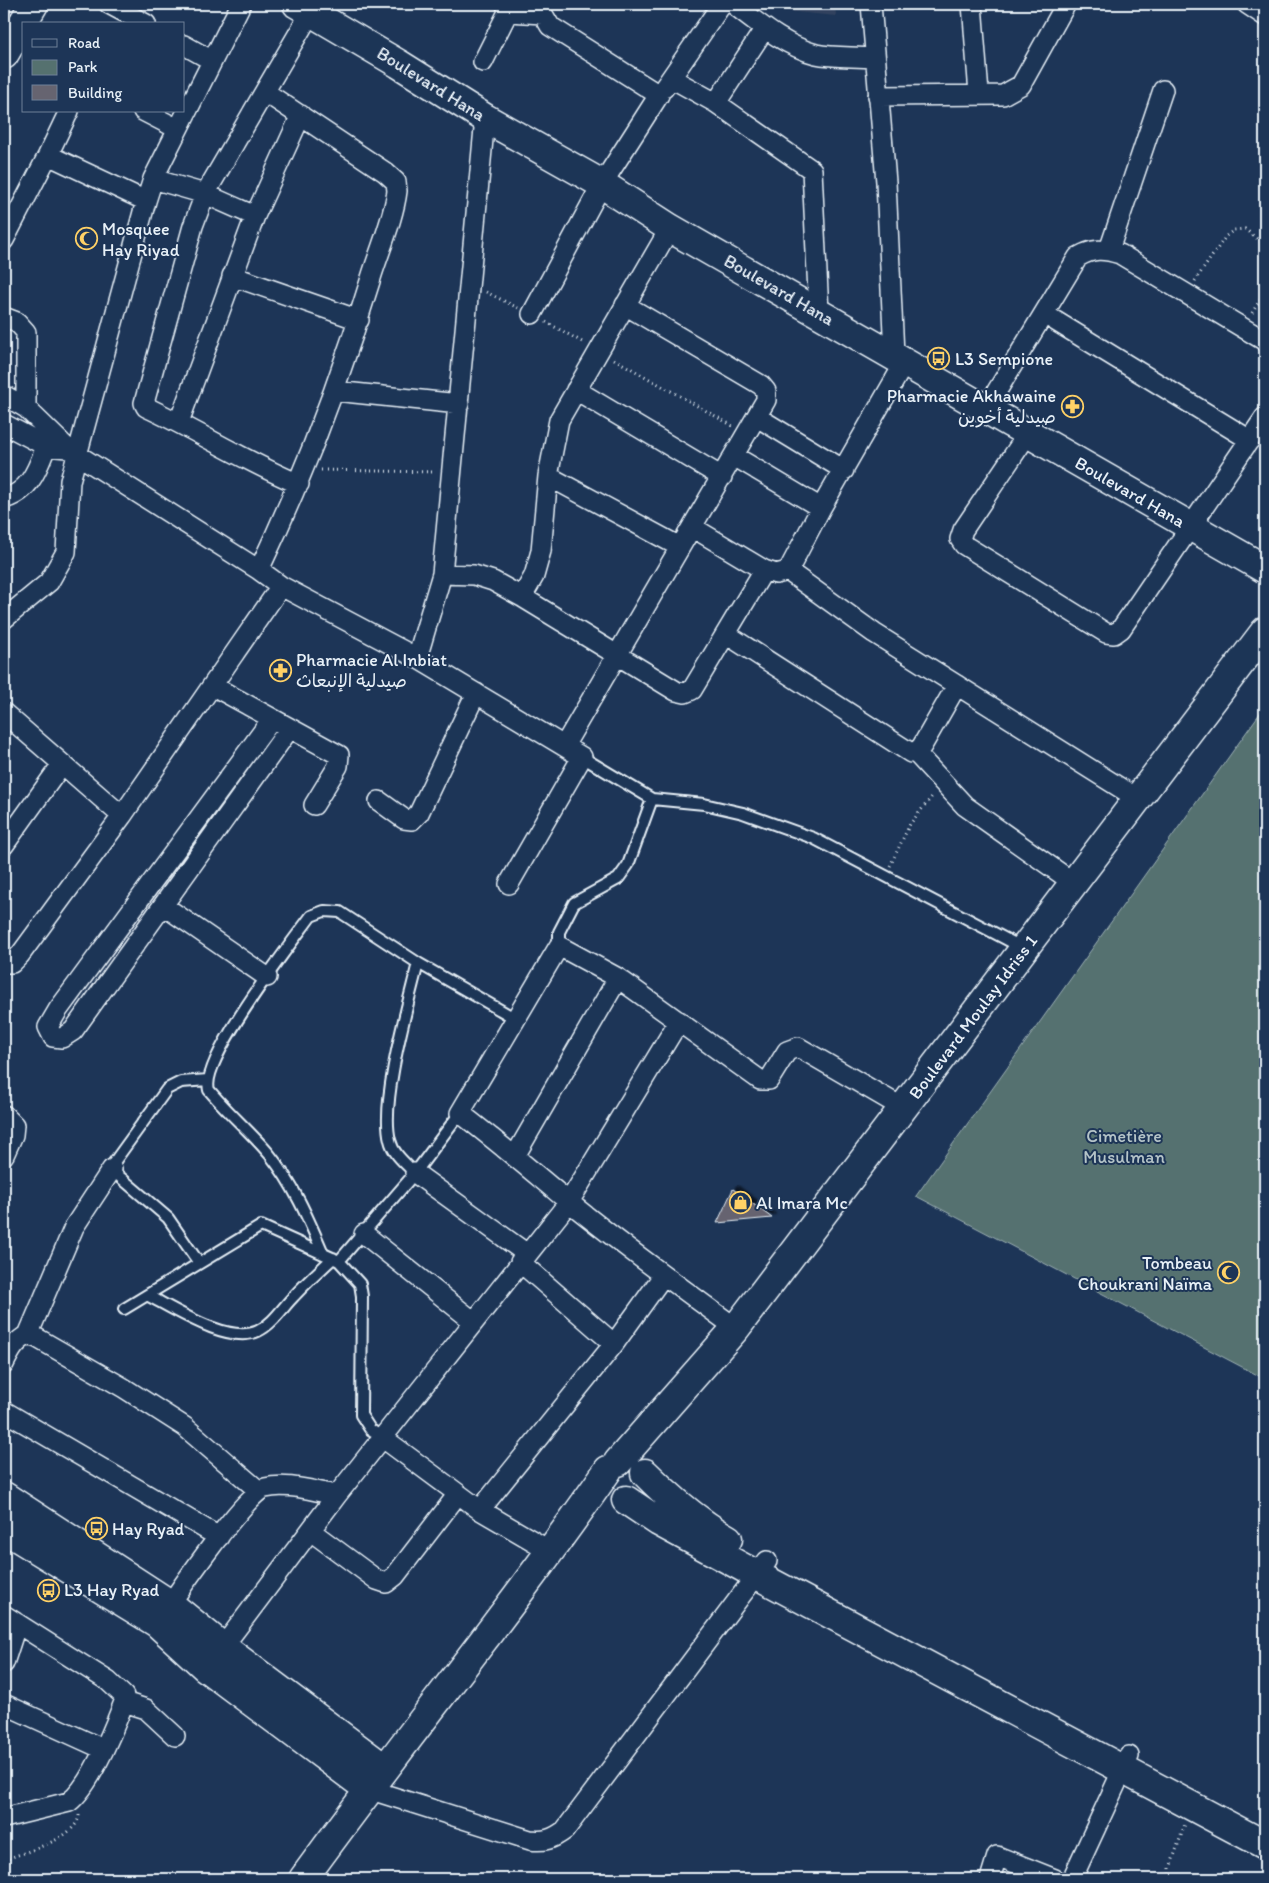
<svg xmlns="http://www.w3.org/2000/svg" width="1269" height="1883" font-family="Itim,'Playpen Sans Arabic',sans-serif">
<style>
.built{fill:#33435e}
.green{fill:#55716f;stroke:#9eb1b4}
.building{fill:#666470;stroke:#e8f1f8;filter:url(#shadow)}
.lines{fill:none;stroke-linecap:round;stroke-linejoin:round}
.lane-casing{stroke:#e8f1f8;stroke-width:14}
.street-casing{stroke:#e8f1f8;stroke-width:22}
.secondary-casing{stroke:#e8f1f8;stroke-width:31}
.path{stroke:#e8f1f8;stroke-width:3;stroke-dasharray:1 4;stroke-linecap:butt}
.lane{stroke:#1d3557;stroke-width:10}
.street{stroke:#1d3557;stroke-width:19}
.secondary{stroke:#1d3557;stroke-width:28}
.labels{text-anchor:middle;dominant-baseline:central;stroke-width:4;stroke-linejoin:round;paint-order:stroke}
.street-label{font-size:18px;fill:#e8f1f8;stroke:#1d3557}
.poi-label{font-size:18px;fill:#e8f1f8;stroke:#1d3557;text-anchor:start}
.park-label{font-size:18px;fill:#b5c4c8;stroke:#1d3557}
</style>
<defs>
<filter id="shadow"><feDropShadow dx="4" dy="-4" stdDeviation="1" flood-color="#0009"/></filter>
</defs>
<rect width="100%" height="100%" fill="#1d3557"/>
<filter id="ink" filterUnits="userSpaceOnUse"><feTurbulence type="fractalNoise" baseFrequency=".02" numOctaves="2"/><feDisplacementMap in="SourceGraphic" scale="10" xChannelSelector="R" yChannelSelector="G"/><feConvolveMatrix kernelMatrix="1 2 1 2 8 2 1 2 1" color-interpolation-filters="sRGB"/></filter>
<g filter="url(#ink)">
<path class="built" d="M777,4H835L836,16L786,11Z"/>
<path class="green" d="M1265,706V1379L916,1196Z"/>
<path class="building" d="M733,1189L772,1218L717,1223Z"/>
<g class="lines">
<defs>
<path id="lane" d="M652,799L704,804L743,813L813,838L1023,948
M559,946V932L574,903L618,879L628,865L652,799L582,757
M415,1173C405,1163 393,1154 390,1140C380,1101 408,1005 418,963L516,1019
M323,1253C308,1218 294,1185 270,1155C251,1132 228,1113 209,1090C200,1060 290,945 311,916L324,911L340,912L418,963
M339,1261L360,1284L362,1296L361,1415L370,1429L383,1438
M199,1263L168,1218L113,1171L112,1165L167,1089L181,1082L208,1080
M147,1295C174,1309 229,1345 258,1331C273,1324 283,1307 294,1296C306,1283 320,1270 333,1258
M124,1309L261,1226L339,1261L415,1173L460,1113"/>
<path id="street" d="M109,4L146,24
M733,4C758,23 785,46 816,54C834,58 856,56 874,58
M871,4L886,182L894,354
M972,4L979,94
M1247,4L1265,16
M508,12L543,14
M184,45L211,60
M483,62L508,12L506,4
M671,78L716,103L812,170L819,313
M664,88L722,4
M878,96L1003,95L1021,85L1066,4
M716,103L765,28
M143,111L178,129
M48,155L69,111
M153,179L205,194L255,216
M4,240L48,155L146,201
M1109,250L1163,90
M232,276L359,320
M532,314L602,184L659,95L550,26L543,14L541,4
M1044,314L1250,440
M4,317L17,322L26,332V408
M576,390L722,477
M335,391L459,404
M4,395L26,408L67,448L46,446L4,424
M986,409L1078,257C1093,248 1104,249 1120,254L1265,341
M757,417L844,470
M179,422L255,216L301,115
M1029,432L963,530L960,539L964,545L1106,633L1114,634L1121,629L1265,417
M67,448L259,570L281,586L417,658L582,757L509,884
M734,456L821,508
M548,476L680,547
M299,484C246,462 198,431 146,407L144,403L193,226L205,194L311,12
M4,499C35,490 39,461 51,435
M692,527L764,570
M259,570C305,473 340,381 371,278C379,252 394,217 397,191L396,182L385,172L265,92
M788,571L874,633L1138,799
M442,574L474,575L493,581L522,597L676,691L685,693L692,690L764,570L776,574L788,571L821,508L905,362
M522,597L534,576L541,551L548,476L559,420L670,228
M4,619L49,582L66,552L70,481L146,201L153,179L241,4
M726,634L911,753H916L922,746L957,685
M417,658L442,574L485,118
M213,686L339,755L338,766L314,805
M4,713L122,816
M272,719L58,1010L48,1027L53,1037L62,1038L73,1031L290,728
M564,746L766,400V391L761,385L625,305
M916,753L965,806L1074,883
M379,801L404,819L412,820L419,813L476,693
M4,845L62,764
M164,906L267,977
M4,963H12L20,955L122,816L281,586
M4,1115L14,1125L13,1135L4,1155
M515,1156L618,978
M415,1173L527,1254
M364,1234L473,1321
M520,1262L614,1344
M736,1328C680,1287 623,1246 569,1202C533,1172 498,1142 460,1113L559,946L618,978L760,1080H769L787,1051L798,1047L903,1108
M28,1335L74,1227L112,1169
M4,1364C10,1352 15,1341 28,1335L37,1338L124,1388L185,1427L258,1490
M4,1411L219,1537
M383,1438L480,1510L552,1552
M480,1510L614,1344L663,1276
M312,1532L377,1580L386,1583L395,1576L458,1494
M164,1614C177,1593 247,1492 265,1488C288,1482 315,1492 337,1495
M4,1615L108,1681L124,1696V1702C114,1728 91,1786 69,1802L4,1818
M216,1656L337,1495L569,1202L679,1021
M4,1663L17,1623
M124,1702L146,1709L175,1736
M4,1704L103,1749
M368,1789L530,1840C545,1842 553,1839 565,1830L767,1561
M990,1879L997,1856L1055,1879
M1072,1879L1129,1756"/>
<path id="secondary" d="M297,4L399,64L485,118L602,184L670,228L1265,569
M4,55L34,4
M618,1462L736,1328L1265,631
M645,1473C671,1499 696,1521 728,1539
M4,1496L170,1604L224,1648L384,1768
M626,1500L659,1522L757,1575L1265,1845
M4,1529L157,1623L205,1667L368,1789
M303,1879C403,1741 511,1610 608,1470"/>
</defs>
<use href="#lane" class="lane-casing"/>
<use href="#street" class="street-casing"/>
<use href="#secondary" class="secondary-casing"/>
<path class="path" d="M1195,281L1226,236L1234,230L1245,229L1265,245
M486,292L518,308
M1252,313L1265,292
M546,322L584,343
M614,359L733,426
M321,470L435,472
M890,866L910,824L934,794
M4,1860C24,1852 77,1839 79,1815
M1170,1879V1868L1185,1824"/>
<use href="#lane" class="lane"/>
<use href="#street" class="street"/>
<use href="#secondary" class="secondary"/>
</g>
</g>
<defs>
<symbol id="mosque-ring" viewBox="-11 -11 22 22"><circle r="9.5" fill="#1d3557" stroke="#ffd166" stroke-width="1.5"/><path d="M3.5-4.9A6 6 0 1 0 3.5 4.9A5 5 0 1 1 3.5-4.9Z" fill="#ffd166"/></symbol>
<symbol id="bus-ring" viewBox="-11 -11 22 22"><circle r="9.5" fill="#1d3557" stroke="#ffd166" stroke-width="1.5"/><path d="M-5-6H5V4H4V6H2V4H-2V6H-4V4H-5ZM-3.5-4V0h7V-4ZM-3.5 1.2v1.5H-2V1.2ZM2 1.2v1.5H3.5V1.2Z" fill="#ffd166"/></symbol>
<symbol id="pharmacy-ring" viewBox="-11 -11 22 22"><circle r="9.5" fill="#1d3557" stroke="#ffd166" stroke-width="1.5"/><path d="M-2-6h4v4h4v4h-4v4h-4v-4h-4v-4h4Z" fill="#ffd166"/></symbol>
<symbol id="shop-ring" viewBox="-11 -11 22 22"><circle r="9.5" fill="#1d3557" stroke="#ffd166" stroke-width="1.5"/><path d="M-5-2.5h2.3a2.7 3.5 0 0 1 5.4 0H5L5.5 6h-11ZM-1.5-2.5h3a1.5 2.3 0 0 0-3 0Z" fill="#ffd166"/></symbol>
</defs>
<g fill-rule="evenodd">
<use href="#mosque-ring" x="74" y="226" width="25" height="25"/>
<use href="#bus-ring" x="926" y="346" width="25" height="25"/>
<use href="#pharmacy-ring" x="1060" y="394" width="25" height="25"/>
<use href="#pharmacy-ring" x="268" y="658" width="25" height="25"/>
<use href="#shop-ring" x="728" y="1190" width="25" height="25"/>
<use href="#mosque-ring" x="1216" y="1260" width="25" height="25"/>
<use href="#bus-ring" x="84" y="1516" width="25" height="25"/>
<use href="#bus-ring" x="36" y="1578" width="25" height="25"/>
</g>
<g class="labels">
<g class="street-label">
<text transform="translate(431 84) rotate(32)">Boulevard Hana</text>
<text transform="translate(779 290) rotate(30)">Boulevard Hana</text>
<text transform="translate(1130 492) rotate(30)">Boulevard Hana</text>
<text transform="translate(973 1017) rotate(-53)">Boulevard Moulay Idriss 1</text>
</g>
<g class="poi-label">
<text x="102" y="229">Mosquee<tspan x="102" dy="21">Hay Riyad</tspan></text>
<text x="955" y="359">L3 Sempione</text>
<text x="1056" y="396" text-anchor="end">Pharmacie Akhawaine<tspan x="1056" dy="21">صيدلية أخوين</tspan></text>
<text x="296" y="660">Pharmacie Al Inbiat<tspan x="296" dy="21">صيدلية الإنبعاث</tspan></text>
<text x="756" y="1203">Al Imara Mc</text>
<text x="1212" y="1263" text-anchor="end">Tombeau<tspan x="1212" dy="21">Choukrani Naïma</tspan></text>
<text x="112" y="1529">Hay Ryad</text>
<text x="64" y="1590">L3 Hay Ryad</text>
</g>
<g class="park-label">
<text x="1124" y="1136">Cimetière<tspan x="1124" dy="21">Musulman</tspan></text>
</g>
</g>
<rect width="1269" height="1883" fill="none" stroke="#1d3557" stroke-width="20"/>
<rect x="10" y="10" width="1249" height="1863" fill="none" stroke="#e8f1f8" stroke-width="2" filter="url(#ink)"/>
<rect x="22" y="22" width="162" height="90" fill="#1d3557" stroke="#6e8097"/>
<rect x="32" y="39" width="25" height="8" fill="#1d3557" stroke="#6e8097"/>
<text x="68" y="48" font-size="15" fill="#e8f1f8">Road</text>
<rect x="32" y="60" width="25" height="15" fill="#55716f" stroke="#6e8097"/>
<text x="68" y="72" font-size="15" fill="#e8f1f8">Park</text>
<rect x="32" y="85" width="25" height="15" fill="#666470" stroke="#6e8097"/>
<text x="68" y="98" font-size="15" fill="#e8f1f8">Building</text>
</svg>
